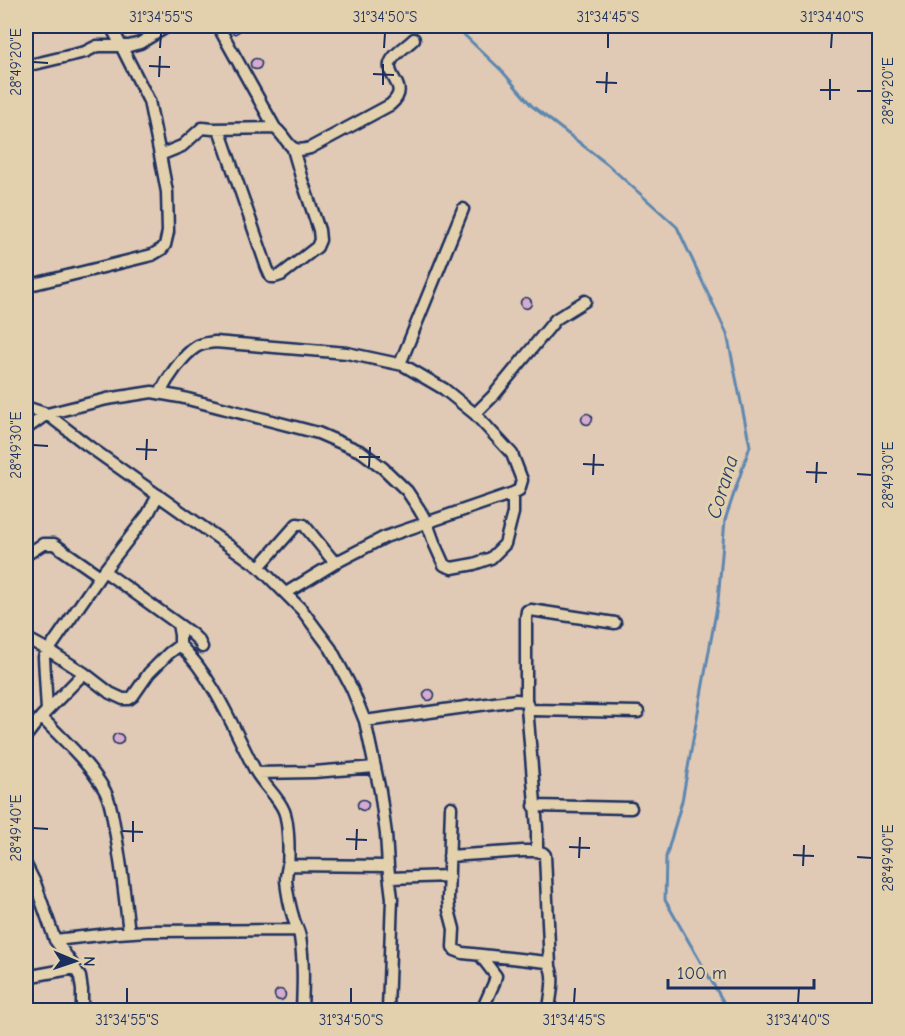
<svg xmlns="http://www.w3.org/2000/svg" width="905" height="1036" font-family="'Comic Neue',sans-serif">
<style>
.lines{fill:none;stroke-linecap:round;stroke-linejoin:round}
.stream{stroke:#5c87b0;stroke-width:3}
.building{fill:#d5abd0;stroke:#1b2f5e;stroke-width:1.5}
.minor-casing{stroke:#1b2f5e;stroke-width:15}
.minor{stroke:#e3d1ae;stroke-width:10}
.ticks{fill:none;stroke:#1b2f5e;stroke-width:2}
.labels{text-anchor:middle;dominant-baseline:central;stroke-width:6;stroke-linejoin:round;paint-order:stroke}
.water-label{font-size:21px;font-style:italic;fill:#263e6c;stroke:#e3d1ae}
.neatline{fill:none;stroke:#1b2f5e;stroke-width:2}
.ticks-label{font-size:15px;text-anchor:middle;fill:#1b2f5e}
</style>
<rect width="100%" height="100%" fill="#e0c9b5"/>
<filter id="ink" filterUnits="userSpaceOnUse"><feTurbulence type="fractalNoise" baseFrequency=".0167" numOctaves="2"/><feDisplacementMap in="SourceGraphic" scale="12" xChannelSelector="R" yChannelSelector="G"/><feConvolveMatrix kernelMatrix="1 2 1 2 8 2 1 2 1" color-interpolation-filters="sRGB"/></filter>
<g filter="url(#ink)">
<g class="lines">
<path class="stream" d="M455,26L502,71L532,106L607,164L677,227L727,334L750,446L725,520L718,601L682,801L666,857L665,900L728,1010"/>
</g>
<path class="building" d="M228,26H242L240,31L235,34L231,32Z
M250.5 64a5.5 5.5 0 1 1 11 0a5.5 5.5 0 1 1-11 0Z
M520.5 303a5.5 5.5 0 1 1 11 0a5.5 5.5 0 1 1-11 0Z
M581.5 419a5.5 5.5 0 1 1 11 0a5.5 5.5 0 1 1-11 0Z
M423.5 695a5.5 5.5 0 1 1 11 0a5.5 5.5 0 1 1-11 0Z
M112.5 739a5.5 5.5 0 1 1 11 0a5.5 5.5 0 1 1-11 0Z
M357.5 805a5.5 5.5 0 1 1 11 0a5.5 5.5 0 1 1-11 0Z
M274.5 995a5.5 5.5 0 1 1 11 0a5.5 5.5 0 1 1-11 0Z"/>
<g class="lines">
<defs>
<path id="minor" d="M218,26L275,128
M880,26H877L880,32
M26,66L85,52L97,46H129L140,43L168,26
M219,129L267,268L271,277H275L281,275L317,247L320,240L319,230L302,180L293,149
M160,155L182,146L202,128L213,129L275,128C289,139 288,155 310,148L390,105C411,87 387,79 390,64C392,55 407,46 414,39
M26,286L152,255L162,249L165,245L168,232L167,192L160,155L149,101L111,26
M400,364L463,209
M160,393C167,379 183,355 196,347C202,343 208,343 215,342L347,353L403,365L444,389L475,414L512,454L522,480L519,490L513,493L385,537L335,563L286,593
M26,407L47,414L87,445L259,567L302,610L331,649L352,689L365,721L380,791L386,834L388,866L392,898L388,1010
M475,414L493,396L556,319L585,301
M26,429L47,414L107,399L152,392L180,397L318,433L362,452L383,468L407,491L419,509L427,523L435,545L444,565L452,568L474,564L491,558L505,544L513,513V493
M26,555L43,544H54L100,576
M259,567L297,524L304,525L335,563
M104,571L192,634L199,641L202,647
M178,624L180,635V645C215,680 233,728 255,770C263,785 278,796 284,811C289,823 289,853 288,866C287,871 286,875 286,880C287,893 290,907 294,920C296,926 299,931 300,937C304,962 303,986 302,1010
M26,638L48,650L84,673L110,693L123,699H129L133,696L149,673L169,653L180,645
M526,701V618L527,611L531,610L615,623
M47,711L44,657L100,576L148,514L158,495
M41,717C62,738 91,765 105,791C112,804 113,821 116,836C122,868 125,900 129,932
M365,721L516,700L526,701L529,709L533,710L638,712
M26,736L41,717L84,673
M257,773L314,772L375,767
M534,806L631,808
M451,807L448,899L449,910L454,929L453,947L455,950L463,953L547,962C557,974 550,996 549,1010
M537,851L543,853L545,855L550,967
M449,856L523,851H537V828L527,707
M26,865L35,883L55,940L75,968L80,977L82,990V1010
M288,865L388,866
M390,878L449,876
M55,940L118,933L148,931L297,930
M480,955L496,976L494,983L482,1010
M26,977L75,968"/>
</defs>
<use href="#minor" class="minor-casing"/>
<use href="#minor" class="minor"/>
</g>
</g>
<path class="ticks" d="M160,48L161,33M384,48L385,33M608,48V33M831,48L832,33M33,62L48,63M149,66L170,67M373,74L394,75M159,77L160,56M596,82L617,83M383,85V64M820,90H840M857,91H872M606,93L607,72M830,100V79M33,445L48,446M136,449L157,450M359,457H380M146,460L147,439M583,464L604,465M369,467L370,447M806,472L827,473M857,474L872,475M593,475L594,454M816,483L817,462M33,828L48,829M122,831L143,832M346,839L367,840M133,842V821M569,847L590,848M356,850L357,829M793,855L814,856M857,857L872,858M579,858L580,837M803,866L804,845M127,1003V988M351,1003V988M574,1003L575,988M798,1003L799,988"/>
<g class="labels">
<g class="water-label">
<text transform="translate(722 487) rotate(-73)">Corana</text>
</g>
</g>
<rect width="905" height="1036" fill="none" stroke="#e3d1ae" stroke-width="66"/>
<g transform="translate(75 961) rotate(92)" stroke="#e3d1ae" stroke-width="4.5" paint-order="stroke">
<path d="M0-4.5L10 22L0 15L-10 22Z" fill="#1b2f5e"/>
<text y="-9" font-size="16" font-weight="bold" text-anchor="middle" fill="#1b2f5e">N</text>
</g>
<path d="M668 979v9h146v-9" fill="none" stroke="#1b2f5e" stroke-width="3"/>
<text x="677" y="979" font-size="18" fill="#1b2f5e" stroke="#e3d1ae" stroke-width="4.5" paint-order="stroke">100 m</text>
<rect x="33" y="33" width="839" height="970" class="neatline"/>
<g class="ticks-label">
<text x="161" y="22">31°34'55"S</text>
<text x="385" y="22">31°34'50"S</text>
<text x="608" y="22">31°34'45"S</text>
<text x="832" y="22">31°34'40"S</text>
<text transform="translate(16 62) rotate(-90)" y="5">28°49'20"E</text>
<text transform="translate(888 91) rotate(-90)" y="5">28°49'20"E</text>
<text transform="translate(16 445) rotate(-90)" y="5">28°49'30"E</text>
<text transform="translate(888 475) rotate(-90)" y="5">28°49'30"E</text>
<text transform="translate(16 828) rotate(-90)" y="5">28°49'40"E</text>
<text transform="translate(888 858) rotate(-90)" y="5">28°49'40"E</text>
<text x="127" y="1025">31°34'55"S</text>
<text x="351" y="1025">31°34'50"S</text>
<text x="574" y="1025">31°34'45"S</text>
<text x="798" y="1025">31°34'40"S</text>
</g>
</svg>
